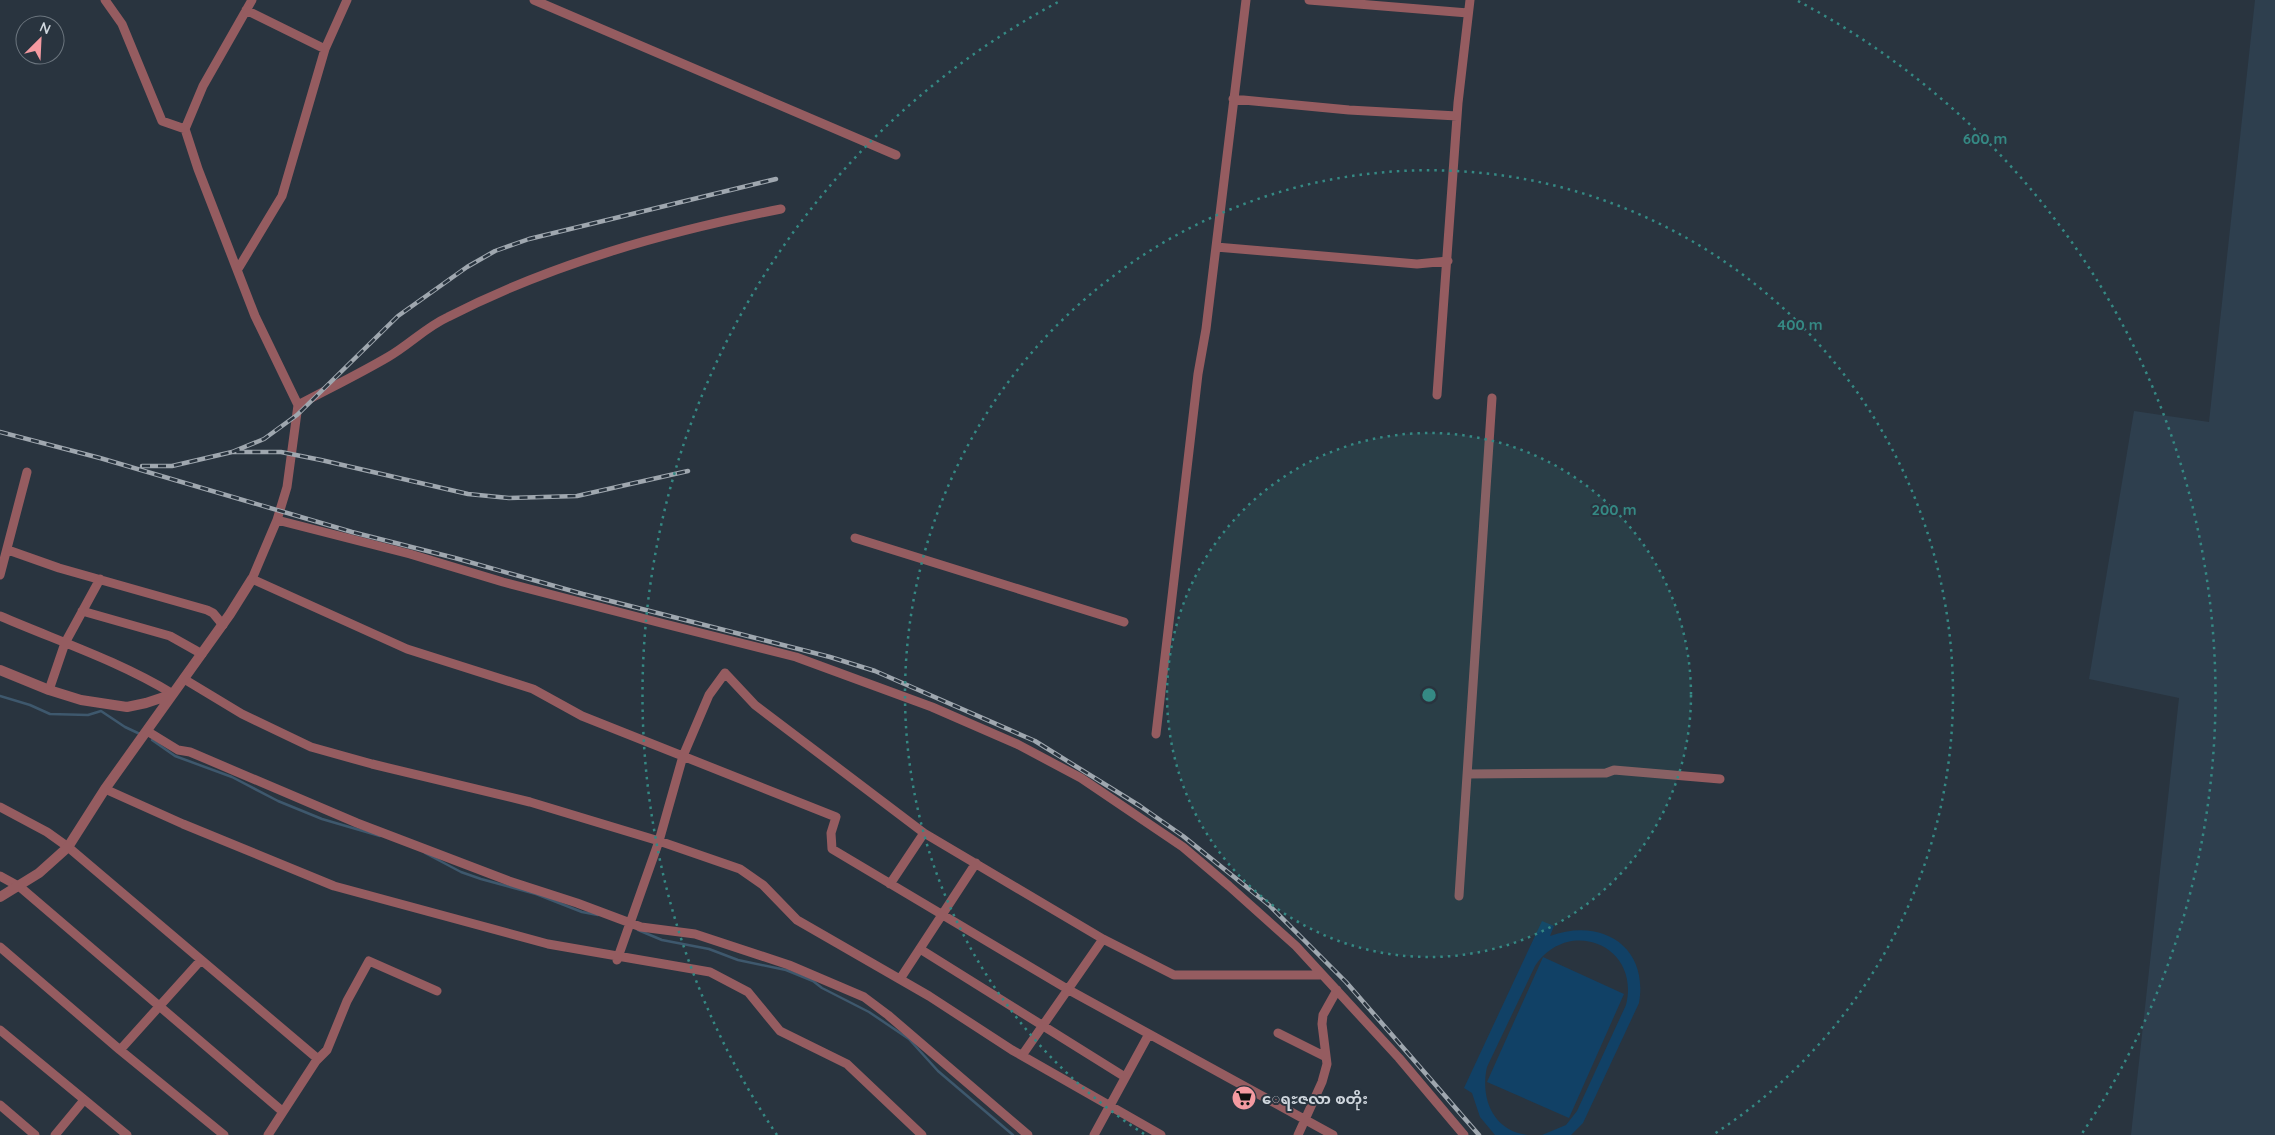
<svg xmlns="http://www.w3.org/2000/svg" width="2275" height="1135" font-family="Quicksand,'Noto Sans Myanmar',sans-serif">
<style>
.built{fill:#2e3f4e}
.green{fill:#114166}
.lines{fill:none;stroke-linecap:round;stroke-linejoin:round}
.stream{stroke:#3e586d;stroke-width:2.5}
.minor{stroke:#955c60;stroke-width:9}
.tertiary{stroke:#955c60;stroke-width:10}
.rail-casing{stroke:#9fa7af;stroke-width:4.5}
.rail{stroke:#29343f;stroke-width:2.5;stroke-dasharray:8;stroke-linecap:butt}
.ring{fill:none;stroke:#358984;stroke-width:2.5;stroke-dasharray:2.5 5}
.labels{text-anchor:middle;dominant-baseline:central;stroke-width:4;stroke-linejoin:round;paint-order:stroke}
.poi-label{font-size:15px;font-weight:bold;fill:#cfd6dd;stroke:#29343f;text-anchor:start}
.centre{fill:#358984;stroke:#29343f;stroke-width:2.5}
.ring-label{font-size:15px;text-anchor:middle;font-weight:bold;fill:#358984;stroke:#29343f;stroke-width:4;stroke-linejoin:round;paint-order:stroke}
</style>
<rect width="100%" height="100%" fill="#29343f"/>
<path class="built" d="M2255,0H2275V1135H2131L2179,698L2089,679L2134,411L2209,422Z"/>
<path class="green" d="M1542,921L1554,926L1550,936C1601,917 1649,946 1639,1003L1583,1123L1571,1135H1542L1566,1125L1577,1111L1626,1005C1641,945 1568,916 1535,966L1487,1067C1480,1098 1493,1131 1528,1135H1495L1480,1117L1472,1093L1464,1088Z
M1543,957L1624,994L1569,1118L1487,1082Z"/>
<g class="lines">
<path class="stream" d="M0,696L30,705L50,714L88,715L101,711L125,727L140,734
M152,740L175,756L232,777L278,801L322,819L380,836
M425,853L461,872L481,879L536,894L582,912L598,915
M638,930L662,940L709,949L738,960L786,970L813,981L822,988L869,1012L909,1039L938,1071L1013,1135"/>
<path class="minor" d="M105,0L122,24L162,121L185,129
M252,0L203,86L185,129L198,169L255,316L298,405L287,487L277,520L252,579L407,649L533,689L582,716L836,817L831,833L832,849L1069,990L1333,1135
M534,0L896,155
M1309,0L1468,13
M246,10L325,49
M1233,99L1349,110L1457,116
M1216,247L1417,264L1448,261
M238,269L282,196L325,49L347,0
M1437,395L1458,103L1470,0
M298,405C328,389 359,374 388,357C409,345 426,327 448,317C553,263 666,232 781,209
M277,520L410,554L503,582L661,623L796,657L932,707L1017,744L1081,778L1183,847L1229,886L1296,946L1399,1058L1464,1135
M855,538L1124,622
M8,550L59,568L207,610L213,613L223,625
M0,575L27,472
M82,611L170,636L202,654
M0,616C58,641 119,661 173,694
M184,679L242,714L311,747L372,764L530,802L659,841L740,869L763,885L797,920L929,996L1012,1050L1161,1135
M49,690L65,643L100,579
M147,731L178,750L190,752L357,823L509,881L577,903L641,927L695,934L789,965L864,997L888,1015L1028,1135
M1156,734L1198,374L1206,329L1246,0
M1467,774L1606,773L1614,770L1720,779
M105,789L183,824L334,886L548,944L710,972L748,992L780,1031L847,1064L922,1135
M0,807L47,832L68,847L318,1059
M0,876L20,887L282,1111
M890,884L924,833
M1459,896L1492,398
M0,947L120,1050L224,1135
M920,949L1125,1077
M617,960L659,841L683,756L709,695L725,673L755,705L924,833L1103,939L1174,975H1322
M900,979L976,863
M0,1030L127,1135
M1278,1033L1326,1057
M120,1050L201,960
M1023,1054L1103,939
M0,1105L35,1135
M55,1135L84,1100
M268,1135L316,1061L327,1050L347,1001L369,961L437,991
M1094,1135L1149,1034
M1298,1135L1322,1082L1327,1064L1322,1024L1323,1015L1337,990"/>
<path class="tertiary" d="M0,670L49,690L81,700L127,707L146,703L173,694
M0,897L39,873L68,847L105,789L230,614L252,579"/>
<defs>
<path id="rail" d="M0,432L100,458L352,532L455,558L583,594L830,657L875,671L1035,741L1140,806L1183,836L1269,905L1346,982L1479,1135
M232,452L264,439L297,415L398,316L467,267L495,251L529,239L776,179
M142,466H172L232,452H281L321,460L468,494L509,498L577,496L688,471"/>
</defs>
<use href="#rail" class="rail-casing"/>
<use href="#rail" class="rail"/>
</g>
<circle cx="1429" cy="695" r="262" fill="#358984" fill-opacity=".12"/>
<g class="ring">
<circle cx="1429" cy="695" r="262"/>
<path d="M1144 1134A524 524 0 1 1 1714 1134"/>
<path d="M777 1135A786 786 0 0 1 1060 1M1798 1A786 786 0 0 1 2081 1135"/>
</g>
<defs>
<symbol id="supermarket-disc" viewBox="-11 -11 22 22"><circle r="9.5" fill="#f49aa1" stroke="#29343f"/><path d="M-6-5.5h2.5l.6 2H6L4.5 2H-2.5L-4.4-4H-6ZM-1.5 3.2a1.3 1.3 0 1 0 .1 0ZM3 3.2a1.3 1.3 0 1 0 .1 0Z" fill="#111"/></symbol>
</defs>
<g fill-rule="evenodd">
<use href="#supermarket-disc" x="1230" y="1084" width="28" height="28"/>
</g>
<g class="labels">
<g class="poi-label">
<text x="1262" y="1098">ေရႊဇလာ စတိုး</text>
</g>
</g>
<circle cx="1429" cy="695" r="8" class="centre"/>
<g class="ring-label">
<text x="1985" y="144">600 m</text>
<text x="1800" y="330">400 m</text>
<text x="1614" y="515">200 m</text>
</g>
<g transform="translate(40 40) rotate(24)"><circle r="24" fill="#29343f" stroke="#6b757e"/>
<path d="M0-4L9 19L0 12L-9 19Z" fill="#f49aa1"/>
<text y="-8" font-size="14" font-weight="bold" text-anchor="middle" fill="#cfd6dd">N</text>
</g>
</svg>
